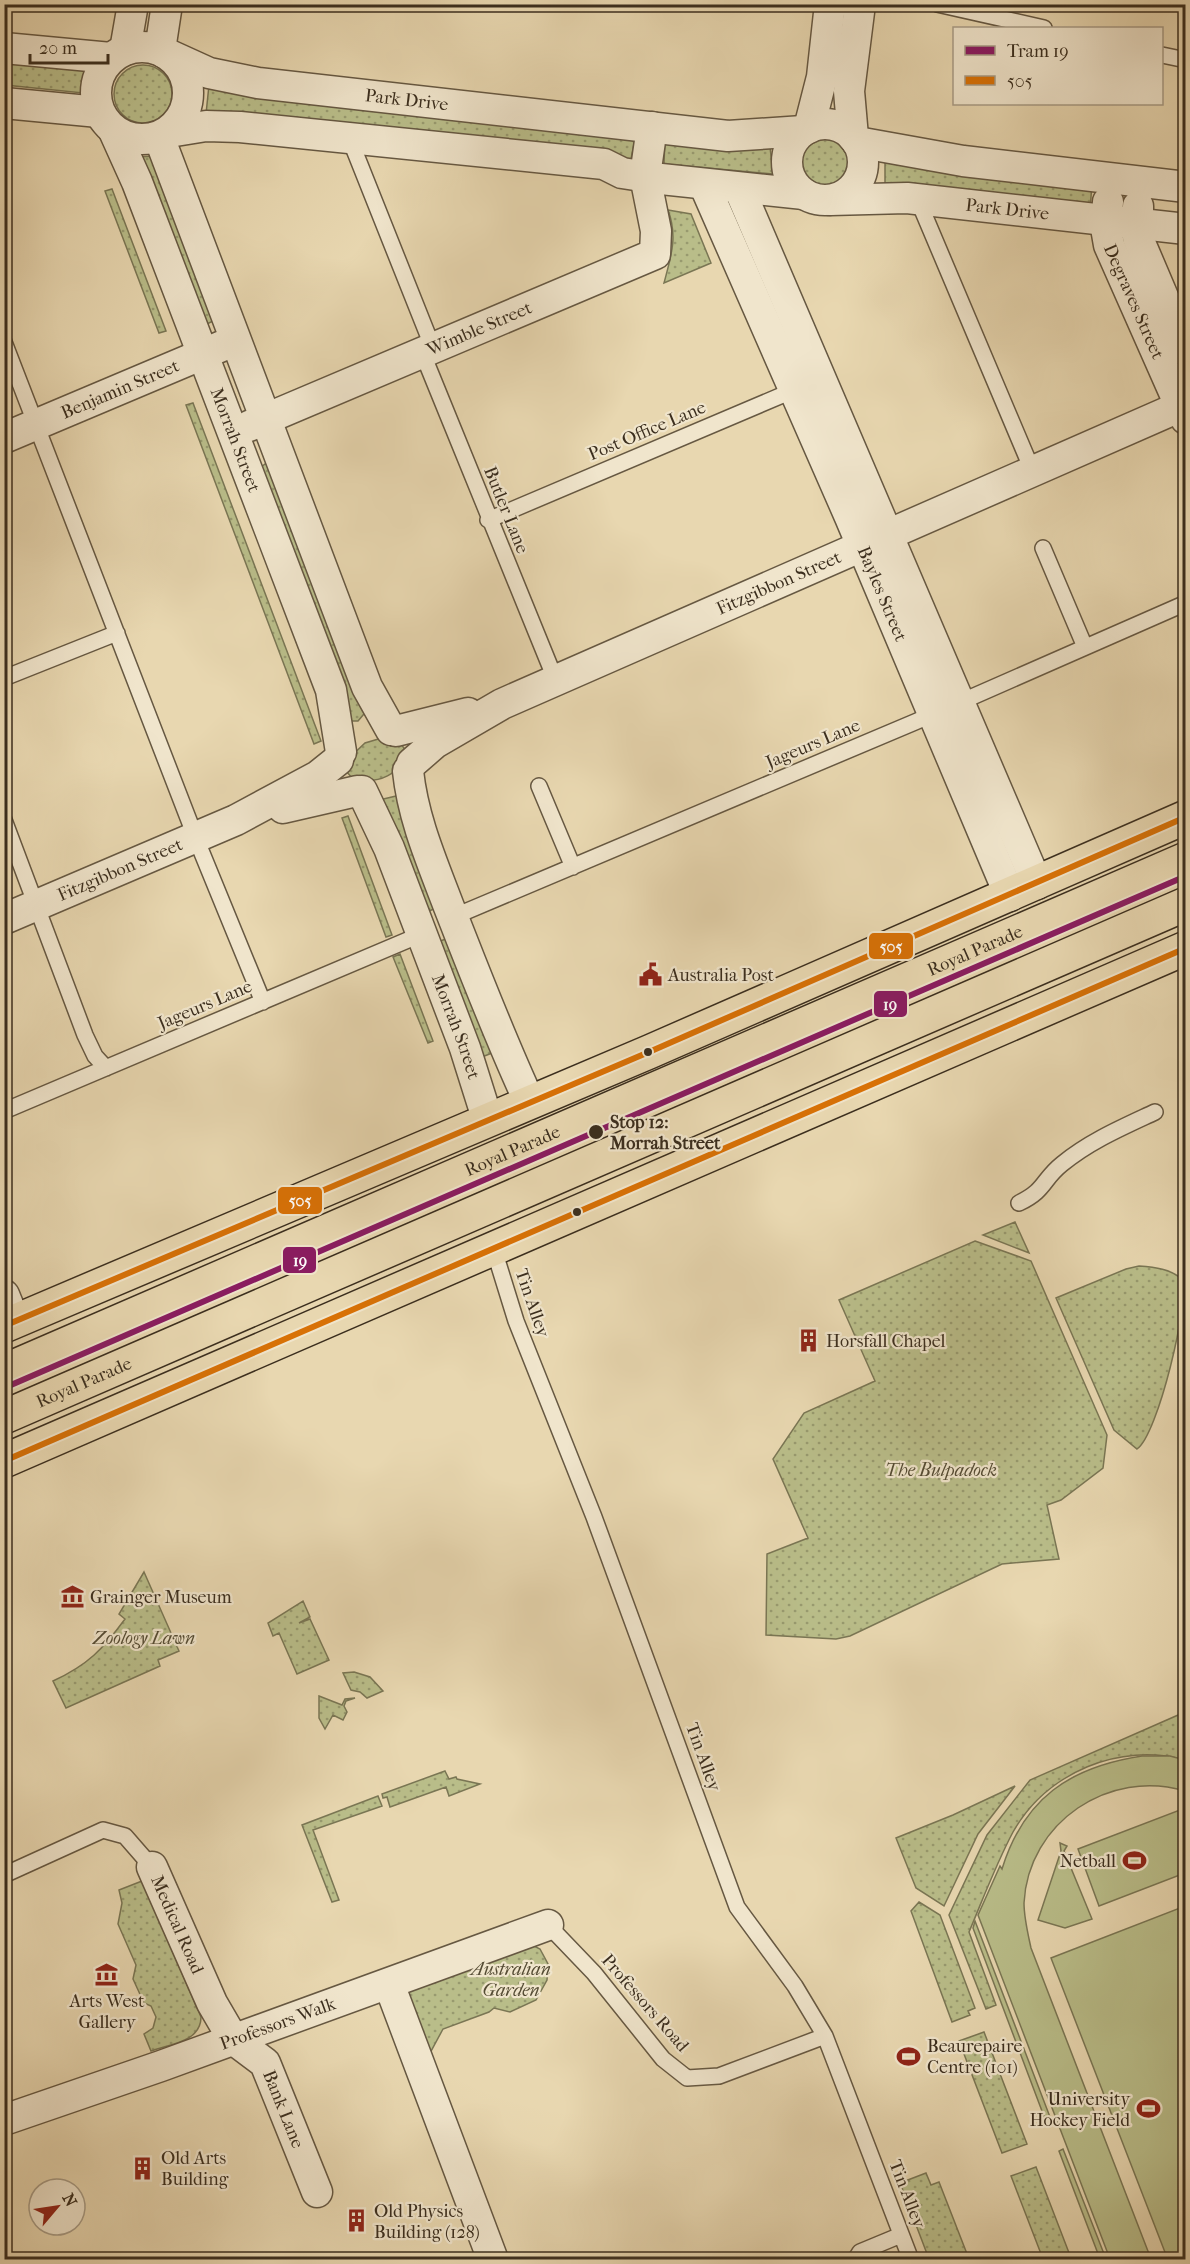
<svg xmlns="http://www.w3.org/2000/svg" width="1190" height="2264" font-family="'IM FELL French Canon',serif">
<style>
.green{fill:url(#green-dots);stroke:#7a7654;stroke-width:1.5}
.pitch{fill:#b9bd89;stroke:#7a7654;stroke-width:1.5}
.lines{fill:none;stroke-linecap:round;stroke-linejoin:round}
.lane-casing{stroke:#665842;stroke-width:18}
.street-casing{stroke:#665842;stroke-width:33}
.primary-casing{stroke:#3b2e1e;stroke-width:36}
.lane{stroke:#f0e5cc;stroke-width:15}
.street{stroke:#f0e5cc;stroke-width:30}
.primary{stroke:#e8d7b0;stroke-width:33}
.bus-1-casing{stroke:#f0e5cc;stroke-width:10}
.bus-1{stroke:#d87106;stroke-width:6}
.tram-1-casing{stroke:#f0e5cc;stroke-width:10}
.tram-1{stroke:#8a1b61;stroke-width:6}
.bus-dot{fill:#3b2e1e;stroke:#f0e5cc;stroke-width:2}
.labels{text-anchor:middle;dominant-baseline:central;stroke-width:4.5;stroke-linejoin:round;paint-order:stroke}
.street-label{font-size:18px;fill:#3b2e1e;stroke:#f0e5cc}
.poi-label{font-size:18px;fill:#3b2e1e;stroke:#f0e5cc;text-anchor:start}
.stop-label{font-size:18px;font-weight:bold;fill:#3b2e1e;stroke:#f0e5cc;text-anchor:start}
.park-label{font-size:18px;font-style:italic;fill:#544b33;stroke:#f0e5cc}
.line-badge{stroke:#f0e5cc;stroke-width:2}
.badge-label{font-size:16px;text-anchor:middle;font-weight:bold;fill:#fff}
</style>
<defs>
<pattern id="green-dots" width="8" height="8" patternUnits="userSpaceOnUse" patternTransform="scale(1.5)"><rect width="8" height="8" fill="#b9bd89"/><path d="M2 2h.1M6 6h.1" fill="none" stroke="#989a6f" stroke-width="1.8" stroke-linecap="round"/></pattern>
</defs>
<rect width="100%" height="100%" fill="#e8d7b0"/>
<filter id="stains"><feTurbulence type="fractalNoise" baseFrequency=".00333" numOctaves="4"/><feColorMatrix values="0 0 0 0 .2 0 0 0 0 .09 0 0 0 0 .02 0 0 0 .5 -.17"/></filter>
<radialGradient id="worn" r=".72"><stop offset=".6" stop-color="#630" stop-opacity="0"/><stop offset="1" stop-color="#630" stop-opacity=".3"/></radialGradient>
<path class="green" d="M4,57L86,65L83,93L5,85Z
M114 94a29 29 0 1 1 58 0a29 29 0 1 1-58 0Z
M209,85L636,134L631,159L206,114Z
M798 163a29 29 0 1 1 58 0a29 29 0 1 1-58 0Z
M665,137L770,147L773,174L664,164Z
M160,156L217,319L205,325L135,157Z
M885,159L1092,183L1090,211L885,189Z
M112,189L166,331L159,333L105,191Z
M668,210L691,214L711,263L664,283C671,256 678,237 668,210Z
M193,403L321,741L314,744L186,405Z
M265,464H273L369,708L358,721H352L346,714L260,468Z
M385,737L397,740L404,748C403,776 378,784 353,779L346,771L345,762L365,743Z
M400,792L442,905L423,914L379,800L396,796Z
M348,816L392,935L386,937L342,818Z
M453,936L497,1051L477,1059L433,944Z
M400,954L433,1041L428,1043L393,957Z
M1015,1222L1029,1253L983,1235Z
M975,1241L1031,1261L1107,1435L1103,1468L1061,1500L1047,1505L1059,1559L1002,1564L850,1636L836,1639L766,1635L767,1554L808,1538L773,1459L804,1413L875,1381L839,1300Z
M1139,1266C1153,1267 1173,1269 1182,1280C1190,1300 1158,1435 1137,1449L1114,1430L1056,1298L1126,1269Z
M144,1572L179,1651L158,1660L160,1666L66,1708L53,1681C88,1665 103,1649 125,1619L119,1614Z
M303,1601L310,1617L299,1623L310,1619L329,1660L297,1674L279,1633L273,1636L268,1623Z
M354,1672L370,1677L383,1691L367,1698L360,1692L351,1690L343,1673Z
M319,1696L342,1705L345,1699L355,1698L346,1701L344,1706L347,1712L343,1720L333,1715L325,1729L319,1718Z
M1185,1712V1760C1120,1742 1047,1772 1013,1832C996,1864 983,1899 969,1932L996,2005L986,2009L949,1915L987,1835L1030,1780Z
M445,1771L449,1779L456,1777L457,1779L480,1784L449,1796L446,1787L390,1807L387,1797L383,1798L382,1794Z
M1015,1786L978,1834L944,1906L916,1888L896,1838L953,1815Z
M378,1796L382,1806L313,1830L339,1900L332,1902L302,1825Z
M142,1881L201,2017C201,2042 170,2044 151,2051L144,2034L153,2028L156,2017L151,2006L144,2003L133,1979L136,1965L118,1924L122,1903L119,1890Z
M919,1902L940,1915L975,2008L968,2011L970,2015L952,2022L911,1911Z
M526,1942L540,1949L548,1964L547,1980L536,2000L510,2012L494,2008L489,2012L443,2029L430,2053L403,1996L407,1984Z
M984,2032L1027,2144L1002,2153L959,2041Z
M1036,2167L1071,2258L1043,2259L1011,2176Z
M926,2173L931,2185L939,2182L969,2259H929L900,2183Z"/>
<path class="pitch" d="M1142,1756H1170L1185,1760V1791C1110,1768 1028,1822 1024,1903C1024,1918 1028,1934 1031,1948L1151,2259H1110L978,1915L1000,1866L1002,1869C1024,1798 1070,1767 1142,1756Z
M1185,1808V1873L1099,1906L1078,1849Z
M1060,1843L1067,1846L1064,1851L1092,1919L1065,1928L1038,1920L1061,1851Z
M1185,1906V2259L1168,2260L1051,1958Z
M975,1921L1050,2117L1045,2119L973,1928Z
M1063,2149L1106,2259H1100L1059,2151Z"/>
<g class="lines">
<defs>
<path id="lane" d="M937,4L1044,28
M1162,55L1186,60
M349,137L433,348
M918,200L1033,472
M4,342L195,836L263,1002
M422,352L556,681
M488,520L799,388
M1043,548L1085,647
M4,678L117,633
M539,786L573,867
M4,820L85,1035L95,1056L106,1068
M453,917L915,722L1186,603
M4,1111L422,934
M1019,1203C1046,1190 1042,1180 1062,1164C1090,1141 1123,1127 1155,1112
M494,1250L516,1321L594,1517L737,1907L795,1986L825,2036L911,2260
M4,1875L103,1830L125,1836L152,1867
M548,1925L594,1973L663,2059L687,2078L719,2076L825,2036
M855,2260L860,2252L901,2235"/>
<g id="street">
<circle cx="142" cy="93" r="46"/>
<path d="M4,48L111,58"/>
<path d="M125,50L133,4"/>
<path d="M160,50L167,4"/>
<path id="s1" d="M165,53L209,73L258,83L728,136L803,131"/>
<path d="M4,103L99,112"/>
<circle cx="825" cy="162" r="38"/>
<path d="M809,128L822,77L830,4"/>
<path id="s2" d="M114,131L137,182L331,690L341,752"/>
<path d="M169,132L206,126L240,127L604,164L622,173L661,179L804,194"/>
<path d="M159,137L367,687L391,730"/>
<path d="M853,137L849,91L860,4"/>
<path d="M857,142L963,161L1186,187"/>
<path id="s3" d="M704,184L850,517L1010,896"/>
<path d="M739,188L1037,884"/>
<path id="s4" d="M830,200L907,198L1186,229"/>
<path id="s5" d="M1108,202L1106,228L1109,245L1186,419"/>
<path d="M1138,206V238L1186,351"/>
<path id="s6" d="M249,426L655,254L656,231L645,176L652,127"/>
<path id="s7" d="M4,438L222,346"/>
<path d="M396,731L468,713"/>
<path id="s8" d="M412,763L435,743L502,704L1186,404"/>
<path d="M408,771C413,819 432,862 449,907C475,973 500,1039 530,1103"/>
<path id="s9" d="M362,791L389,848L465,1048L488,1121"/>
<path d="M283,808L357,791"/>
<path id="s10" d="M4,919L236,820L318,776L338,760"/>
<path d="M4,1295L15,1322"/>
<path id="s11" d="M152,1867L212,2003L233,2039L265,2063L317,2192"/>
<path d="M389,1984L493,2260"/>
<path id="s12" d="M4,2120L161,2066L548,1925"/>
</g>
<g id="primary">
<path d="M4,1326L649,1052L1186,817"/>
<path id="s13" d="M4,1371L1186,859"/>
<path id="s14" d="M4,1417L1186,904"/>
<path d="M4,1461L1186,948"/>
</g>
</defs>
<use href="#lane" class="lane-casing"/>
<use href="#street" class="street-casing"/>
<use href="#primary" class="primary-casing"/>
<use href="#lane" class="lane"/>
<use href="#street" class="street"/>
<use href="#primary" class="primary"/>
<defs>
<path id="bus-1" d="M4,1326L649,1052L1186,817
M4,1461L1186,948"/>
</defs>
<use href="#bus-1" class="bus-1-casing"/>
<use href="#bus-1" class="bus-1"/>
<defs>
<path id="tram-1" d="M4,1388L1186,876"/>
</defs>
<use href="#tram-1" class="tram-1-casing"/>
<use href="#tram-1" class="tram-1"/>
</g>
<defs>
<symbol id="civic-bare" viewBox="-9 -9 18 18"><path d="M-.6-6.5H3V-4.5H.6V-3L4-1V1h2V6H-6V1h2V-1L-.6-3ZM-1.2 2.5V6h2.4V2.5Z" fill="#8f2418" stroke="#f0e5cc" stroke-width="2.5" paint-order="stroke"/></symbol>
<symbol id="building-bare" viewBox="-9 -9 18 18"><path d="M-4-6H4V6H1V3H-1V6H-4ZM-2.5-4.3h1.7v1.8h-1.7ZM.8-4.3h1.7v1.8H.8ZM-2.5-1h1.7V.8h-1.7ZM.8-1h1.7V.8H.8Z" fill="#8f2418" stroke="#f0e5cc" stroke-width="2.5" paint-order="stroke"/></symbol>
<symbol id="museum-bare" viewBox="-9 -9 18 18"><path d="M0-6L6-3V-2H-6V-3ZM-5-1h2V3h-2ZM-1-1h2V3h-2ZM3-1h2V3H3ZM-6 4H6V6H-6Z" fill="#8f2418" stroke="#f0e5cc" stroke-width="2.5" paint-order="stroke"/></symbol>
<symbol id="stadium-bare" viewBox="-9 -9 18 18"><path d="M0-5a6.5 5 0 1 0 0 10a6.5 5 0 1 0 0-10ZM-3.5-1.8h7v3.6h-7Z" fill="#8f2418" stroke="#f0e5cc" stroke-width="2.5" paint-order="stroke"/></symbol>
</defs>
<g fill-rule="evenodd">
<use href="#civic-bare" x="634" y="958" width="33" height="33"/>
<use href="#building-bare" x="792" y="1324" width="33" height="33"/>
<use href="#museum-bare" x="56" y="1580" width="33" height="33"/>
<use href="#stadium-bare" x="1118" y="1844" width="33" height="33"/>
<use href="#museum-bare" x="90" y="1958" width="33" height="33"/>
<use href="#stadium-bare" x="892" y="2040" width="33" height="33"/>
<use href="#stadium-bare" x="1132" y="2092" width="33" height="33"/>
<use href="#building-bare" x="126" y="2152" width="33" height="33"/>
<use href="#building-bare" x="340" y="2204" width="33" height="33"/>
</g>
<g class="bus-dot">
<circle cx="648" cy="1052" r="5"/>
<circle cx="596" cy="1132" r="8"/>
<circle cx="577" cy="1212" r="5"/>
</g>
<g class="labels">
<g class="street-label">
<text stroke="none"><textPath href="#s1" startOffset="248">Park Drive</textPath></text>
<text stroke="none"><textPath href="#s4" startOffset="178">Park Drive</textPath></text>
<text stroke="none"><textPath href="#s5" startOffset="105">Degraves Street</textPath></text>
<text stroke="none"><textPath href="#s6" startOffset="250">Wimble Street</textPath></text>
<text stroke="none"><textPath href="#s7" startOffset="126">Benjamin Street</textPath></text>
<text transform="translate(647 431) rotate(-23)">Post Office Lane</text>
<text stroke="none"><textPath href="#s2" startOffset="332">Morrah Street</textPath></text>
<text transform="translate(506 510) rotate(68)">Butler Lane</text>
<text stroke="none"><textPath href="#s8" startOffset="410">Fitzgibbon Street</textPath></text>
<text stroke="none"><textPath href="#s3" startOffset="447">Bayles Street</textPath></text>
<text transform="translate(813 744) rotate(-23)">Jageurs Lane</text>
<text stroke="none"><textPath href="#s10" startOffset="126">Fitzgibbon Street</textPath></text>
<text stroke="none"><textPath href="#s13" startOffset="1058">Royal Parade</textPath></text>
<text transform="translate(205 1005) rotate(-23)">Jageurs Lane</text>
<text stroke="none"><textPath href="#s9" startOffset="254">Morrah Street</textPath></text>
<text stroke="none"><textPath href="#s13" startOffset="554">Royal Parade</textPath></text>
<text transform="translate(532 1303) rotate(71)">Tin Alley</text>
<text stroke="none"><textPath href="#s14" startOffset="87">Royal Parade</textPath></text>
<text transform="translate(703 1757) rotate(70)">Tin Alley</text>
<text stroke="none"><textPath href="#s11" startOffset="63">Medical Road</textPath></text>
<text transform="translate(645 2003) rotate(49)">Professors Road</text>
<text stroke="none"><textPath href="#s12" startOffset="290">Professors Walk</textPath></text>
<text stroke="none"><textPath href="#s11" startOffset="280">Bank Lane</textPath></text>
<text transform="translate(907 2194) rotate(69)">Tin Alley</text>
</g>
<g class="poi-label">
<text x="668" y="975">Australia Post</text>
<text x="826" y="1341">Horsfall Chapel</text>
<text x="90" y="1597">Grainger Museum</text>
<text x="1116" y="1861" text-anchor="end">Netball</text>
<text x="107" y="2001" text-anchor="middle">Arts West<tspan x="107" dy="21">Gallery</tspan></text>
<text x="927" y="2046">Beaurepaire<tspan x="927" dy="21">Centre (101)</tspan></text>
<text x="1130" y="2099" text-anchor="end">University<tspan x="1130" dy="21">Hockey Field</tspan></text>
<text x="161" y="2158">Old Arts<tspan x="161" dy="21">Building</tspan></text>
<text x="374" y="2211">Old Physics<tspan x="374" dy="21">Building (128)</tspan></text>
</g>
<g class="stop-label">
<text x="610" y="1122">Stop 12:<tspan x="610" dy="21">Morrah Street</tspan></text>
</g>
<g class="park-label">
<text x="941" y="1470">The Bulpadock</text>
<text x="144" y="1638">Zoology Lawn</text>
<text x="511" y="1969">Australian<tspan x="511" dy="21">Garden</tspan></text>
</g>
</g>
<g class="line-badge">
<rect x="868" y="932" width="46" height="28" rx="6" fill="#d87106"/>
<rect x="873" y="990" width="35" height="28" rx="6" fill="#8a1b61"/>
<rect x="277" y="1186" width="46" height="29" rx="6" fill="#d87106"/>
<rect x="282" y="1246" width="35" height="28" rx="6" fill="#8a1b61"/>
</g>
<g class="badge-label">
<text x="891" y="952">505</text>
<text x="890" y="1010">19</text>
<text x="300" y="1206">505</text>
<text x="300" y="1266">19</text>
</g>
<rect width="1190" height="2264" fill="none" stroke="#e8d7b0" stroke-width="24"/>
<rect x="6" y="6" width="1178" height="2252" fill="none" stroke="#3b2e1e" stroke-width="3"/>
<rect x="12" y="12" width="1166" height="2240" fill="none" stroke="#3b2e1e" stroke-width="1.5"/>
<rect x="953" y="27" width="210" height="78" fill="#f0e5cc" stroke="#a89c86" stroke-width="1.5"/>
<rect x="965" y="46" width="30" height="9" fill="#8a1b61" stroke="#a89c86" stroke-width="1.5"/>
<text x="1007" y="57" font-size="18" fill="#3b2e1e">Tram 19</text>
<rect x="965" y="76" width="30" height="9" fill="#d87106" stroke="#a89c86" stroke-width="1.5"/>
<text x="1007" y="87" font-size="18" fill="#3b2e1e">505</text>
<g transform="translate(57 2207) rotate(61)"><circle r="28" fill="#f0e5cc" stroke="#a89c86" stroke-width="1.5"/>
<path d="M0-4.5L10 22L0 15L-10 22Z" fill="#8f2418"/>
<text y="-9" font-size="16" font-weight="bold" text-anchor="middle" fill="#3b2e1e">N</text>
</g>
<path d="M30 54v9h78v-9" fill="none" stroke="#3b2e1e" stroke-width="3"/>
<text x="39" y="54" font-size="18" fill="#3b2e1e" stroke="#f0e5cc" stroke-width="4.5" paint-order="stroke">20 m</text>
<rect width="100%" height="100%" filter="url(#stains)"/>
<rect width="100%" height="100%" fill="url(#worn)"/>
</svg>
